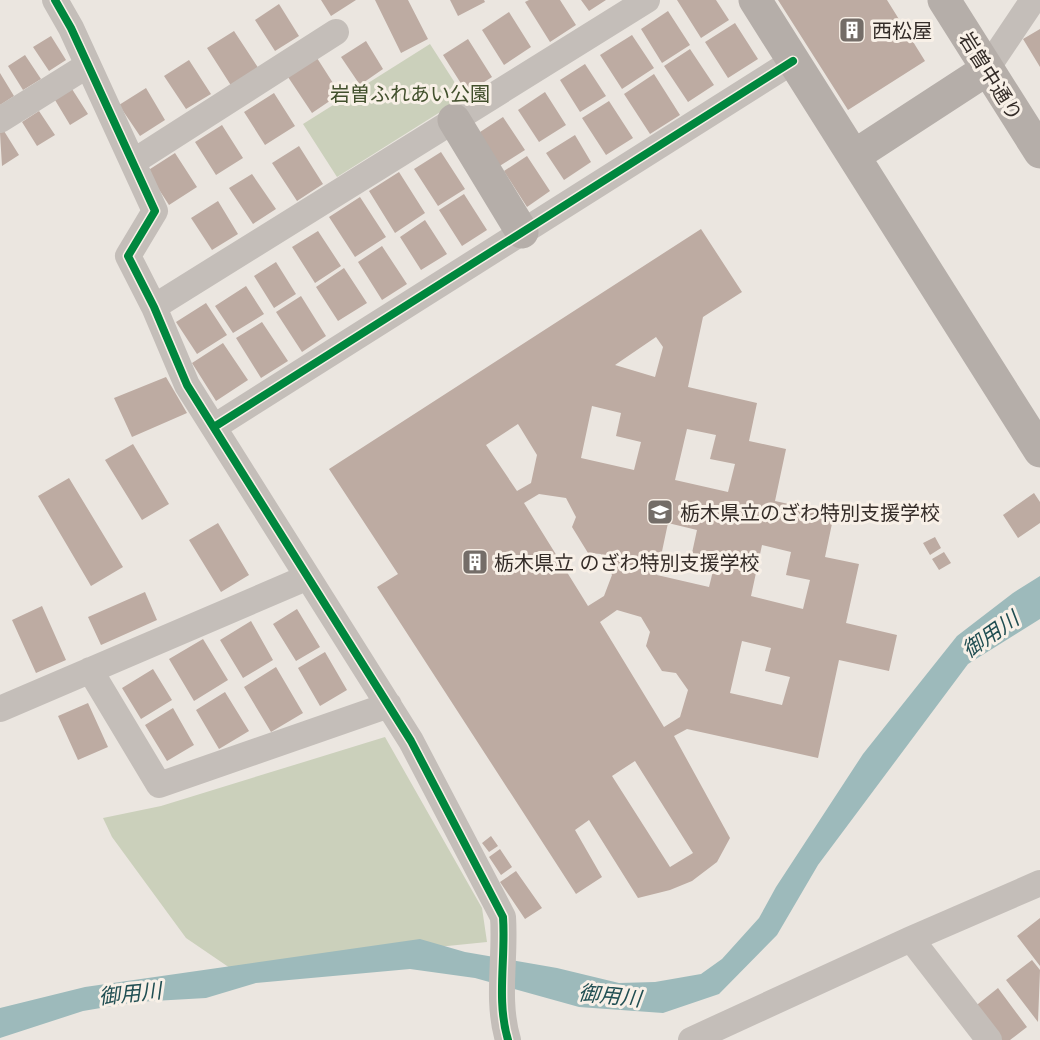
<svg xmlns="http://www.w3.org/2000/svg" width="1040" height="1040" font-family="Quicksand,'Noto Sans JP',sans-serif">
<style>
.green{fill:#cbd0bb}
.water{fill:#9dbabb}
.building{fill:#bdaba2;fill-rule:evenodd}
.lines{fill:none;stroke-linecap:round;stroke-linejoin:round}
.street{stroke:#c4beb9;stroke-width:26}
.secondary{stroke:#b5aea9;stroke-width:33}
.cycleway-casing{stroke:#f8f0e7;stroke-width:11}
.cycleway{stroke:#00873e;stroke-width:8}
.labels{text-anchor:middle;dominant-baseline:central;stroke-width:6;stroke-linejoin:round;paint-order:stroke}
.poi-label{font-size:20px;fill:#342c28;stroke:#f8f0e7;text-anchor:start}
.street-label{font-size:20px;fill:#342c28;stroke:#f8f0e7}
.park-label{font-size:20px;fill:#42502d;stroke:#f8f0e7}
.water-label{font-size:21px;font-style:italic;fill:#204e52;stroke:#f8f0e7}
</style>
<rect width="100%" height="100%" fill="#ebe6e0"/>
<path class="green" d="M430,44L464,97L337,177L303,124Z
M385,737L482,908L487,942L230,968L186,938L112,837L103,818L161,806Z"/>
<path class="water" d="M1040,576V619L968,664L818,865L777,935L719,994L663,1013L579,1007L475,978L410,969L256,983L206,998L136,1002L83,1011L0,1038V1008L85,987L420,939L465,952L557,968L619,983L655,982L701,974L722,959L759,918L776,887L863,754L957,636L1013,593Z"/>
<path class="building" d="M321,0H356L331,16Z
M375,0H408L428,39L401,53Z
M450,0H484L485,2L458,16Z
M529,0H560L576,25L550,42L525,2Z
M581,0H606L589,11Z
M677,0H716L729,20L701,38Z
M778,0H887L925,61L848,110Z
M279,4L299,36L275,51L255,20Z
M668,11L690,45L662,63L641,29Z
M509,12L531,47L504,65L482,30Z
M735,23L758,59L728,78L705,42Z
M1040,29V67L1023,39Z
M234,31L259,69L232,87L207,48Z
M632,35L654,68L622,89L600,55Z
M51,36L66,60L49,71L33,47Z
M468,39L492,77L467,93L443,55Z
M366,41L383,69L360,85L341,57Z
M690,49L714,85L688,102L664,66Z
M25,55L41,79L23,90L8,66Z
M317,58L340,94L312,113L288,77Z
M189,60L211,94L186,109L164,76Z
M585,64L606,96L580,112L560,80Z
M0,73L14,96L0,105Z
M654,74L680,115L650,134L624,94Z
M146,88L165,120L140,136L119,105Z
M72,89L88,114L70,125L55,100Z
M545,92L566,125L539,142L518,110Z
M274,93L295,126L265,145L244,112Z
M609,101L633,138L606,155L582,118Z
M39,111L55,135L37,146L22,122Z
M503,117L525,150L498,167L477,134Z
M222,125L243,158L216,175L195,142Z
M4,131L19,155L2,166L0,133Z
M575,135L591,162L564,180L546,153Z
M299,146L323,184L297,201L272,163Z
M441,152L465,189L438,206L414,169Z
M175,153L197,187L169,205L147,171Z
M527,156L550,191L527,207L504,171Z
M399,172L425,213L395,233L369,191Z
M252,174L276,209L253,224L229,188Z
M464,194L487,230L462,246L439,210Z
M360,197L386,237L355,257L329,217Z
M218,201L238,234L212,250L191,218Z
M425,220L447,254L421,270L400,237Z
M701,229L742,292L703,317L688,387L757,403L749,441L786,449L775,501L834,514L825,557L859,564L846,623L897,635L889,671L839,660L818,758L687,729L674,736L730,838L717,862L692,881L670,890L638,898L589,820L575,830L602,877L576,894L377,587L398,574L329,469ZM656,337L663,347L655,377L615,365ZM592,406L621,413L616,436L641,442L634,470L581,458ZM518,424L537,455L531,483L517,491L486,445ZM687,429L716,435L710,459L735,464L728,492L675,480ZM539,494L566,498L576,517L572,527L588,553L601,554L612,575L604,596L588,606L524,503ZM668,523L697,530L692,553L716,559L709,587L657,575ZM762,545L791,552L786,575L810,580L803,609L751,596ZM617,610L641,617L650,632L646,646L662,671L676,673L688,690L680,717L664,727L600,622ZM742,641L771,648L765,671L790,677L782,705L730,693ZM635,761L693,853L670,867L612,776Z
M318,231L341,266L315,283L292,247Z
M382,246L407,284L382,300L358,262Z
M276,262L296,294L274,308L254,276Z
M344,268L367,303L338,321L316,287Z
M246,286L264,314L233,333L215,306Z
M301,296L326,336L302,352L276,312Z
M206,303L227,335L197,354L176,322Z
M262,322L288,361L261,378L236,338Z
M223,343L248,380L216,401L192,363Z
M166,377L187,413L132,437L114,398Z
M133,444L169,504L142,520L105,460Z
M69,478L123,567L91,586L38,496Z
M1034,493L1040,502V523L1018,538L1003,515Z
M218,523L249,575L221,592L189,540Z
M935,537L941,548L930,555L923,543Z
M944,552L951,563L939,570L932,559Z
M145,592L157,620L101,645L88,617Z
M42,606L66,660L36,673L12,620Z
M297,609L320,647L296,661L273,624Z
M251,621L273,660L243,678L220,640Z
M203,639L228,680L194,701L169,659Z
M325,652L347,690L320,706L298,668Z
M276,667L303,713L271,732L244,687Z
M153,669L172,700L141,719L122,688Z
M225,692L249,731L219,749L196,710Z
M88,703L108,747L78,760L58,716Z
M173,708L194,745L167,761L145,725Z
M491,836L498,846L489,852L482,843Z
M500,849L512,867L501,875L489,857Z
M516,871L542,908L525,919L500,882Z
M1040,918V966L1017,936Z
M1032,960L1040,970L1038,1022L1006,980Z
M998,988L1027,1027L1010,1040H998L973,1008Z"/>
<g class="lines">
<path class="street" d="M55,0L71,28L155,211L128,256L154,307L187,385L411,741L503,917C506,958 496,1000 508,1040
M986,70L1033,0
M0,120L88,65
M133,162L336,32
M154,307L647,0
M214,427L793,61
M90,670L159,785L389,705
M0,709L308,577
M911,939L989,1040
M691,1040L911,939L1040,883"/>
<path class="secondary" d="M755,0L1040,451
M944,0L1040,152
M454,120L522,232
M854,156L986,70"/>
<defs>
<path id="cycleway" d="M55,0L71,28L155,211L128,256L154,307L187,385L411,741L503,917C506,958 496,1000 508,1040
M214,427L793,61"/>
</defs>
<use href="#cycleway" class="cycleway-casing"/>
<use href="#cycleway" class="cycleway"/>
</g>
<defs>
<symbol id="building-square" viewBox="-11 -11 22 22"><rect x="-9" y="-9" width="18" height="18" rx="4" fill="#746d68" stroke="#f8f0e7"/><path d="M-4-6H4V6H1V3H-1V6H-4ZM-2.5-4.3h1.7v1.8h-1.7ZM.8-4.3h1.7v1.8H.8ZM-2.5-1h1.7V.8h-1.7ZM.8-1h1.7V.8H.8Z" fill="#fff"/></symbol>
<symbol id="school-square" viewBox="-11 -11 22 22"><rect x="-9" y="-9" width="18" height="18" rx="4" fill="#746d68" stroke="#f8f0e7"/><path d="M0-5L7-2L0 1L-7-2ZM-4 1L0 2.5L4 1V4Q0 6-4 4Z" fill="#fff"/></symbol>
</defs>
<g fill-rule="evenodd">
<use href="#building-square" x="837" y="15" width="30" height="30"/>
<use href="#school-square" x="645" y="497" width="30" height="30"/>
<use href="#building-square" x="460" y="547" width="30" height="30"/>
</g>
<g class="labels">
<g class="poi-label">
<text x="872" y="30">西松屋</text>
<text x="680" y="512">栃木県立のざわ特別支援学校</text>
<text x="494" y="562">栃木県立 のざわ特別支援学校</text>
</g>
<g class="street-label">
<text transform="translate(991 76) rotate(58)">岩曽中通り</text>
</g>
<g class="park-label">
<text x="410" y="93">岩曽ふれあい公園</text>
</g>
<g class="water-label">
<text transform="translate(990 634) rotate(-35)">御用川</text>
<text transform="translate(130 993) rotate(-6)">御用川</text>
<text transform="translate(610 995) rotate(6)">御用川</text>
</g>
</g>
</svg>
